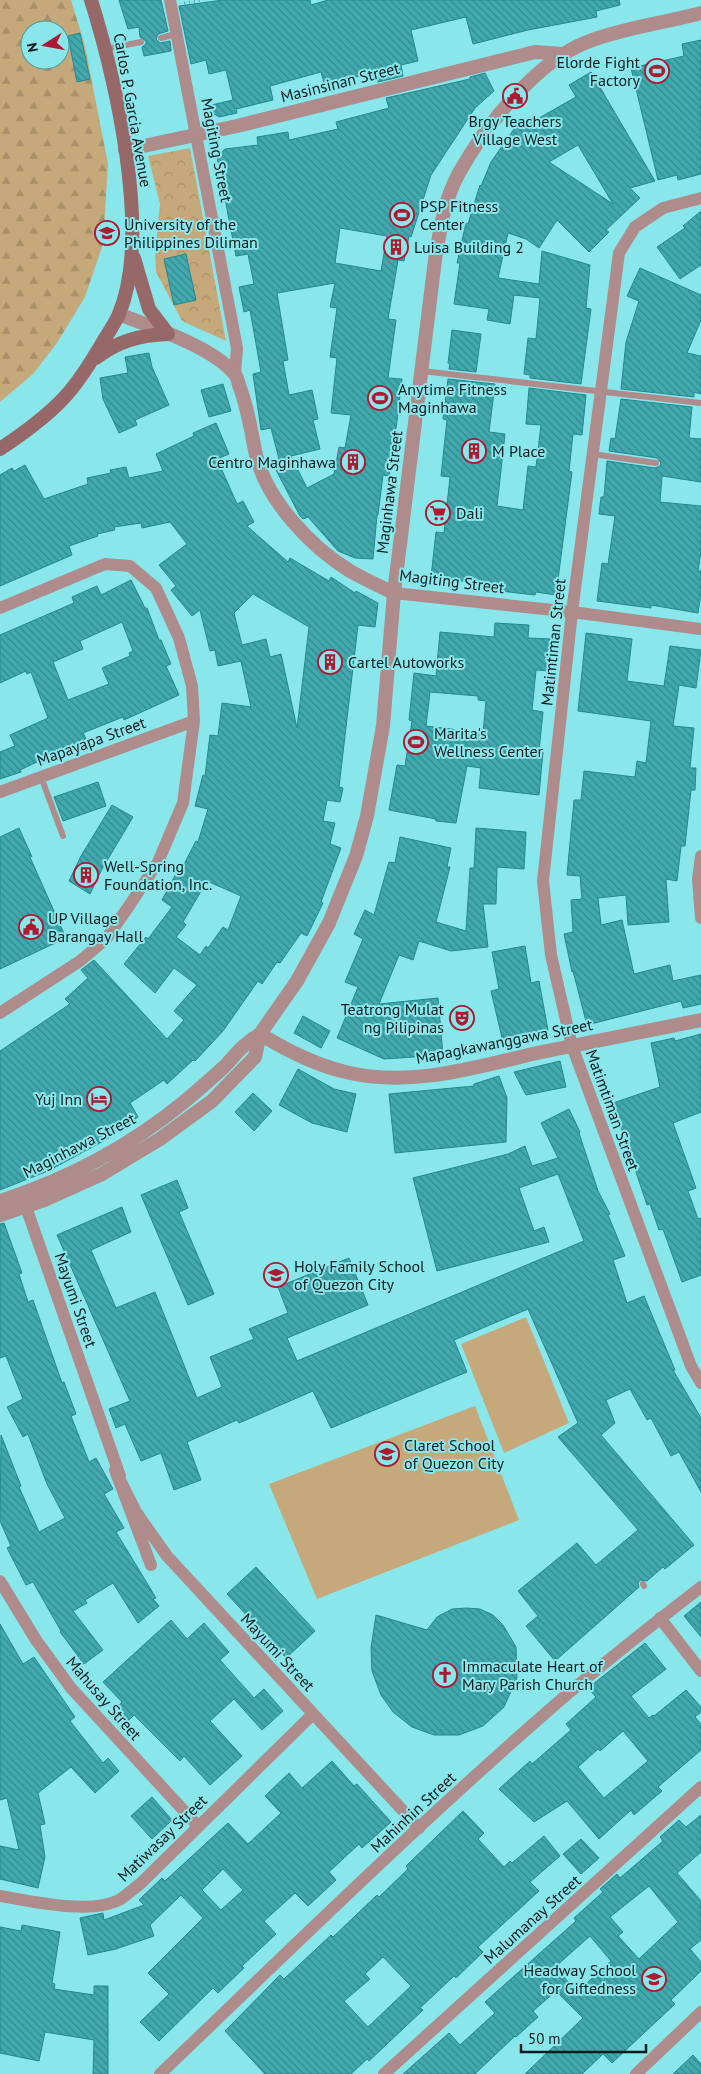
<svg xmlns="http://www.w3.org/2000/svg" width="701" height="2074" font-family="'PT Sans',sans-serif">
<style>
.forest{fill:url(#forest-firs);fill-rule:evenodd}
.park{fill:url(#park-crowns)}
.pitch{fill:#c6a97a}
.building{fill:url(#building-back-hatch);stroke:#22898e;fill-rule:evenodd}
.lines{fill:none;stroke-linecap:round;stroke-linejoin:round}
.path{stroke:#589ea2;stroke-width:3;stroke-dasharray:1 4;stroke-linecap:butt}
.service{stroke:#ad8c8b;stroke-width:6}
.minor{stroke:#ad8c8b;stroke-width:12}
.tertiary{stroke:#ad8c8b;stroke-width:14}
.secondary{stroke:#976868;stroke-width:14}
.labels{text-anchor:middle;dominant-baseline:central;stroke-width:4;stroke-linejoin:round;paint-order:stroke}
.poi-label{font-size:16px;fill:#001d1f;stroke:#89e7ec;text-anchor:start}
.street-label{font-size:16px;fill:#001d1f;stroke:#89e7ec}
</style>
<defs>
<pattern id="forest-firs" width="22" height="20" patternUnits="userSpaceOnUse" patternTransform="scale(1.25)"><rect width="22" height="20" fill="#c6a97a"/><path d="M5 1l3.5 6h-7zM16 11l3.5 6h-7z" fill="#a89169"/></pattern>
<pattern id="park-crowns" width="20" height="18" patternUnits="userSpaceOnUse" patternTransform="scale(1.25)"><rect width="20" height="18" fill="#c6a97a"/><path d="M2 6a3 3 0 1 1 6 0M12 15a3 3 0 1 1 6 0" fill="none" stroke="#a89169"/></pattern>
<pattern id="building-back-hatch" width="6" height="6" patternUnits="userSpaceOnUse" patternTransform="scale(1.25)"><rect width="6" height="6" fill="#42a9ae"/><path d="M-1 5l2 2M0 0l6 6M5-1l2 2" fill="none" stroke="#35898d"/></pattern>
</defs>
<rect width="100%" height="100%" fill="#89e7ec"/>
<path class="forest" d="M0,0H71L85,46L108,164L103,244L85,297L57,343L33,374L0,402ZM30,30H60V60H30Z"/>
<path class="park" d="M190,148L226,341L182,321L156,272L155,255L160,204L148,156Z"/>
<path class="pitch" d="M526,1317L569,1423L504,1453L461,1344Z
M475,1406L519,1520L317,1599L269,1484Z"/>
<path class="building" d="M119,0H161L168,31L158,34L156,39L160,43L170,41L171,51L144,56L142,47L146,44V41L140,37L139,27L128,29Z
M223,0H310L311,5L328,0H619L620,5L596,11L597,17L528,30L473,44L466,17L411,30L418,61L401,65L403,76L378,82L376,71L325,86L321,72L270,86L273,100L236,109L237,113L219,117L203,107L233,100L226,70L209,74L206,60L191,64L179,6Z
M80,33L90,79L77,82L68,36Z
M701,40V174L678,180L677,175L658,180L631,68L684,56L682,44Z
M591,72L655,181L630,188L640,198L606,230L609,232L589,252L557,220L539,248L526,239L508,233L498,278L539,284L542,251L590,265L586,308L591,309L581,384L530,378V375L524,374L528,338L536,339L540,298L514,295L510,324L487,320L489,309L454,304L460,263H457L466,223L468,224L480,185L481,186L491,162L519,122L525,126L576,97L569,85ZM578,145L613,204L549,162Z
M485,73L494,91L475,108L431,175L411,237L409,236L404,261L398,260L388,319L396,320L388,378L402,379L397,421L389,476L383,475L378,515H377L373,559L355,558L338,551L308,517L303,519L300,516L274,466L280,463L271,428L261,430L253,374L261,372L250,310L244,312L239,287L254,284L248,254L236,256L217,157L225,149L258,145L257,137L288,132L289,140L338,129L336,122L389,108L386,98L470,79V77ZM340,228L387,236L381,271L335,263ZM335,283L330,307L337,308L330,357L337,358L331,413L351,415L345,448L339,447L334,474L307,488L291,456L320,449L313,420L318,419L312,390L289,395L283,361L288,360L277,293Z
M701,211V265L680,279L657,247L685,228L683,226Z
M186,254L196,300L174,305L164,259Z
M640,268L701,295V320L687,353L701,356V394L694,392V397L621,389L626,342L639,301L627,296Z
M452,330L481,334L476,372L449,369L450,364L448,363Z
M149,353L152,367L169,405L135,420L137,425L119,433L103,399L100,378L128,373L125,357Z
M448,379L495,384L489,432L505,434L497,506L523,510L528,466L536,467L541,425L526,424L529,388L586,395L582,435L573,434L569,471L572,472L556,595L536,592L535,595L500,591L501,586L431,577L436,532L444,533L450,477L441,476L447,420L443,419Z
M223,384L231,411L209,417L201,390Z
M621,399L692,407L689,438L701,439V482L662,476L660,502L701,506V552L698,571H701V593L698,613L651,605V608L597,601L602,563L608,564L615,516L599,514L601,497H604L607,461L655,468L660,466L661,463L657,458L609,451L611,438L615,439Z
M216,423L229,454L217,459L237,504L243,501L254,522L247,526L288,562L290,558L329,581L331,577L355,593L356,591L378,603L375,627L358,625L339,787L343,788L340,802L327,800L323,821L335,823L330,844L341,848L321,902L323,903L307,936L301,933L280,963L277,962L262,984L258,981L223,1031L195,1061L193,1060L167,1084L164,1080L130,1103L138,1117L109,1136V1138L48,1171L0,1190V1051L70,1004L65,999L88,978L81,970L94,960L167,1039L184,1020L174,1011L197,985L174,968L155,993L124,964L146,937L148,939L172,907L162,900L178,870L180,872L196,841L198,842L208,809L195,806L203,775L205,776L210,735L218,736L222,703L251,707L241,661L218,666L215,650L210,651L200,610L192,616L171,590L176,586L159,565L187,544L170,522L142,528L141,523L114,527L115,530L97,534L98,536L69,546L72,555L0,586V475L12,468L14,471L25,465L44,499L88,484L87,478L111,473L110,470L126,467L129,478L163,471L156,454L194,436L193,433ZM253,594L309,627L297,728L281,654L270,657L266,639L242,645L234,613ZM207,881L241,896L228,930L223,927L208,948L206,946L200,955L176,937L186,925L183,922Z
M131,580L145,608H147L159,640H161L171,664L166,666L179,695L124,720L123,717L83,733L86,739L20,770L21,772L0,779V752L15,746L10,735L48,718L31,672L27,674L26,671L0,683V635L74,603L72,597L97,586L101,595ZM122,622L133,651L129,653L130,656L102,668L109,684L68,700L53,662L83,649L80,641Z
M495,623L529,625L528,638L551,639L549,671L536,670L532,710L543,712L539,751L543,752L539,795L479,788L481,768L467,766L456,823L436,821V819L389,810L397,765L405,766L412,721L409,720L414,673L436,676L440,632L494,637ZM430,692L478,696V700L486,701L483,733L426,726Z
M586,633L632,639L627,681L664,686L670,646L701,650L696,688L679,685L673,726L694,728L690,768H696L695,790H691L685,846H681L677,881L666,879L669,922L628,925L626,895L598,898L601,925L622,920L634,974L670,965L673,981L701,975V1004L683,1008L681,1001L587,1025L573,971L572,972L564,934L573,932L571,900L582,899L580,876L567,875L574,800H581L584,771L635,777L637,761L646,763L651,721L578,711Z
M98,782L106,806L63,821L54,797Z
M112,805L133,817L102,869L90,894L69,881L81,856Z
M19,828L32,857L29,855L66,938L0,969V837Z
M476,828L526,832L524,869L497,867L496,904H483L488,947L451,951L419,941L413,960L399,955L379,1004L438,998L443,1055L384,1059L337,1038L358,987L345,982L363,939L354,934L365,910L374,915L389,862L395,863L400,837L451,848L447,867H450L436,922L466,931L470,868H474Z
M525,946L531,983L539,981L548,1030L503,1042L491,991L499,989L492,952Z
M303,1016L330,1031L321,1048L294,1033Z
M701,1034V1112L673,1123L696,1188L688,1191L698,1219L701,1218V1275L682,1282L663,1229L659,1230L650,1204L647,1205L613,1103L660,1087L651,1043L674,1038L675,1041Z
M560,1061L566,1087L526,1095L514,1072Z
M298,1069L334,1089L356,1094L347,1132L312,1123L279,1105Z
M499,1076L507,1098L506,1142L395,1153L389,1094L474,1086V1084Z
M253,1093L272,1111L254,1131L235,1112Z
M569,1109L580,1132L579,1133L598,1191L610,1214L608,1215L625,1256L613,1260L627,1303L644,1296L675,1370H673L701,1418V1492L679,1452L671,1456L651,1418L647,1420L630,1389L606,1400L615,1423L601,1435L694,1545L665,1569L663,1567L647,1581L640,1580L638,1583L639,1587L555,1661L526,1626L538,1616L518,1591L577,1543L596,1565L638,1530L558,1437L578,1423L528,1309L454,1340L467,1372L331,1428L313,1391L239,1423L237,1420L187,1442L201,1480L174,1490L161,1453L141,1461L125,1424L116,1428L109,1409L130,1401L57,1235L122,1207L131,1232L91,1250L116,1308L155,1292L197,1398L222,1387L210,1357L254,1339L249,1329L288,1313L278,1287L349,1258L368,1305L287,1338L297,1361L584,1241L558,1174L519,1188L534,1231L544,1227L549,1242L437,1271L413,1178L508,1154L525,1146L532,1166L558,1158L541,1123Z
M177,1180L188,1208L179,1212L214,1294L188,1305L141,1195Z
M4,1223L22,1273L19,1274L28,1302L33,1300L62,1383L64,1382L76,1414L71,1416L89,1462L96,1458L113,1489L104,1494L124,1528L116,1532L156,1598L153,1599L159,1606L138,1623L113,1583L85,1600L87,1603L73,1611L103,1650L84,1664L60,1632L61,1631L33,1582L26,1585L7,1548L11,1546L0,1521L1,1435L21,1486L19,1487L39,1532L65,1518L47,1484L28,1434L23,1437L7,1407L23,1399L6,1356L0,1358V1224Z
M256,1567L315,1631L286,1658L227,1594Z
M701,1602V1637L684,1616Z
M466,1608L480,1609L493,1615L503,1625L516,1647L517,1678L504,1707L483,1726L459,1735H434L412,1727L393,1712L381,1695L372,1671L371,1648L376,1615L427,1630L437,1617L452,1609Z
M171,1620L187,1639L204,1623L229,1652L220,1660L254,1698L264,1689L283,1711L262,1730L234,1699L210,1721L242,1756L210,1785L184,1756L180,1761L134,1715L128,1721L116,1708L122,1702L103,1682Z
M0,1624L23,1664L34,1657L75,1717L70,1721L103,1763L108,1758L119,1771L95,1793L71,1767L38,1793L45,1824L40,1825L45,1857L38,1888L0,1879V1846L19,1850L7,1798L0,1800Z
M645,1643L666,1669L631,1696L649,1718L653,1715L654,1716L686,1690L701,1707V1712L695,1717L701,1724V1750L658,1787L662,1791L634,1815L631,1810L599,1839L567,1801L534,1822L499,1789L530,1761L532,1764L571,1730L566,1724L596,1697L588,1688ZM623,1731L648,1761L604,1798L578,1767L598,1749L600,1751Z
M332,1761L354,1786L357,1784L391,1822L362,1848L359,1844L329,1872L336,1880L308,1906L295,1893L264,1921L276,1934L242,1966L244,1968L218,1993L213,1988L159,2041L140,2022L169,1994L148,1973L203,1918L181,1895L150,1925L154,1936L116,1949L88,1955L80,1918L103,1913L104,1920L144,1905L139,1900L162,1878L165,1881L228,1823L248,1844L281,1813L265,1796L289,1773L302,1788ZM223,1869L243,1890L221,1910L202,1890Z
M152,1797L172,1820L152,1839L131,1816Z
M463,1811L484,1833L478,1839L504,1867L510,1861L512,1863L544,1836L560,1856L530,1882L539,1891L478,1947L483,1952L456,1978L454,1976L420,2008L423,2010L369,2061L367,2059L351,2074H265L225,2031L280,1975L284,1979L331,1935L333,1937L377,1895L379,1897L408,1869L406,1866ZM383,1957L411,1986L368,2027L344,2001L370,1979L365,1974Z
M701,1815V1852L677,1873L701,1901V1940L690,1949L701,1962V1971L671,2000L675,2004L612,2063L603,2054L582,2074H525L583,2018L556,1991L533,2011L538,2017L516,2037L515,2036L475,2074H403L449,2033L460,2045L495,2013L485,2002L576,1921L574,1918L603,1892L600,1889L617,1874L620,1878L663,1841L660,1837L679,1820L686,1827ZM649,1886L678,1922L639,1959L618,1936L623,1932L610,1917ZM590,1936L611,1961L577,1992L555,1967Z
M581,1839L599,1858L581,1874L563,1854Z
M22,1925L60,1932L52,1983L55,1984L54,1989L94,1995V1986H108V2074H93L94,2040L45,2032L39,2061L0,2053V1927L21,1931Z
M693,2055L701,2064V2074H673Z"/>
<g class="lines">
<path class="path" d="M184,3L202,0"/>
<path class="service" d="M161,38L176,34
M105,49L141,42
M422,371L701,403
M592,454L656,463
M41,777L63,836
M643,1584L644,1586"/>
<path class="minor" d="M170,0L237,348L235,373
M701,198L663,208L635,227L619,253L572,612L543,881L551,955L572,1046L691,1366L701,1383
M394,593L572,612L701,629
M0,608L105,564L130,566L156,588L179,638L192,686L194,721L183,803L158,862L129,906L106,939L80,961L0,1013
M0,792L194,721
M701,856L698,879L701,918
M26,1207L120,1476
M151,1565L115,1470L136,1512L167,1556L419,1828
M0,1581L36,1640L71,1688L198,1826
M660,1618L701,1671
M0,1896C31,1901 90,1915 119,1900C126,1896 133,1889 140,1884L313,1714
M160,2074C295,1945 429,1813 571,1691C614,1655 657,1621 701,1587
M384,2074L701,1787
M636,2074L701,2012"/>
<path class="tertiary" d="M125,150L237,126L535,52L563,54
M119,314C151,327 210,346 233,372C237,375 238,381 239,385C248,408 251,431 256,455C267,501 311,547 350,571C364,579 379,586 394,593
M260,1034C289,1052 317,1066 350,1073C413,1087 476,1067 537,1053C592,1042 646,1031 701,1020
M0,1201C66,1180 130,1146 184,1102C197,1091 211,1079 224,1067C238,1052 242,1045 260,1034
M0,1215L44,1200L102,1174L160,1139L212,1101L255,1057L260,1034L297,981L329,923L356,856L367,816L383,726L394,593L435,260C440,230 444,200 459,173C485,126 536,62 587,42C623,28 664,23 701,13"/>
<path class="secondary" d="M134,258L149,309L168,334
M96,358C118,341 140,335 168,334
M0,449C21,435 42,420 60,402C77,385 91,362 104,340C109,332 115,323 119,314C152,235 116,81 91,0"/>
</g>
<defs>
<symbol id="stadium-ring" viewBox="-11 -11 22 22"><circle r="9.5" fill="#89e7ec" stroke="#ad1931" stroke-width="1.5"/><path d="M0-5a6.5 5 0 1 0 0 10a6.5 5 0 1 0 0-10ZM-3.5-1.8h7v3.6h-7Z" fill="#ad1931"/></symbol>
<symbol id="civic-ring" viewBox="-11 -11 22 22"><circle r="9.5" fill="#89e7ec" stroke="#ad1931" stroke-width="1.5"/><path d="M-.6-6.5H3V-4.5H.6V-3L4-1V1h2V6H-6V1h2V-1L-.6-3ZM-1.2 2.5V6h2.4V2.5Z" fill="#ad1931"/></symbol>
<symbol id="university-ring" viewBox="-11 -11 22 22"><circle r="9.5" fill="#89e7ec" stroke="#ad1931" stroke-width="1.5"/><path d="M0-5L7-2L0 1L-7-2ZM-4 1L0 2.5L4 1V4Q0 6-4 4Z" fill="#ad1931"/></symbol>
<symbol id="building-ring" viewBox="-11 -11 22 22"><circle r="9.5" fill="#89e7ec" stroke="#ad1931" stroke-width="1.5"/><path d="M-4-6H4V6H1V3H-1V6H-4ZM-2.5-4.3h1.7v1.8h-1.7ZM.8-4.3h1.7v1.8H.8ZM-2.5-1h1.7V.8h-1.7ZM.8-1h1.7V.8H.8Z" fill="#ad1931"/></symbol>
<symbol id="supermarket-ring" viewBox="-11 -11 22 22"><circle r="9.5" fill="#89e7ec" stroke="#ad1931" stroke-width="1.5"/><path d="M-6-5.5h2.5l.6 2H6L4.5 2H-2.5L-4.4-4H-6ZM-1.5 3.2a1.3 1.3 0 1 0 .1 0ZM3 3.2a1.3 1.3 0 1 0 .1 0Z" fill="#ad1931"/></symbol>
<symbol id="theatre-ring" viewBox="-11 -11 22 22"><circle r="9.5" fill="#89e7ec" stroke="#ad1931" stroke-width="1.5"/><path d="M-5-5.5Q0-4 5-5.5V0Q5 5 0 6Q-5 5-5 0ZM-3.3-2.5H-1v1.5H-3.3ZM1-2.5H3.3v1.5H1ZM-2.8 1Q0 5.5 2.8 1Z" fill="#ad1931"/></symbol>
<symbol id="hotel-ring" viewBox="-11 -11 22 22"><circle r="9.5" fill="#89e7ec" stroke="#ad1931" stroke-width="1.5"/><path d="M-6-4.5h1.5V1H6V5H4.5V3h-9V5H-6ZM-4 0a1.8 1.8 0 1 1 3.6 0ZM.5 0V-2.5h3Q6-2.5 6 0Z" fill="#ad1931"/></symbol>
<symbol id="school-ring" viewBox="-11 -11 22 22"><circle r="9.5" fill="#89e7ec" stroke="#ad1931" stroke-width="1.5"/><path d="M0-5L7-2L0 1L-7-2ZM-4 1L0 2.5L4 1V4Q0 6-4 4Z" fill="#ad1931"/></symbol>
<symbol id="church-ring" viewBox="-11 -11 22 22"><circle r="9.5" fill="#89e7ec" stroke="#ad1931" stroke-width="1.5"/><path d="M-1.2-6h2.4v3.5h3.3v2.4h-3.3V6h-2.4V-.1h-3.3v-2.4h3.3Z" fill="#ad1931"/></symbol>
</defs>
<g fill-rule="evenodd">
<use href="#stadium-ring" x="643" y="57" width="28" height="28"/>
<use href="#civic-ring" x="501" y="82" width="28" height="28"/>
<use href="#stadium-ring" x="388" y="201" width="28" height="28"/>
<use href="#university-ring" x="93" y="219" width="28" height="28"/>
<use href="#building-ring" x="382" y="233" width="28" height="28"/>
<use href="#stadium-ring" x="366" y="384" width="28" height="28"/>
<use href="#building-ring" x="460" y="437" width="28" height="28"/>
<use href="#building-ring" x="339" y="448" width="28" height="28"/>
<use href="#supermarket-ring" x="424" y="499" width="28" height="28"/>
<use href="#building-ring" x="316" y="648" width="28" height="28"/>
<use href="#stadium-ring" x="402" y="728" width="28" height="28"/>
<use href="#building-ring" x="72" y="861" width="28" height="28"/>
<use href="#civic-ring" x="17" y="913" width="28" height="28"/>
<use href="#theatre-ring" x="448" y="1004" width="28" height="28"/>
<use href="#hotel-ring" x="85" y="1085" width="28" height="28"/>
<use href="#school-ring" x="262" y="1261" width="28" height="28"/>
<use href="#school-ring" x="373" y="1440" width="28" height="28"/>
<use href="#church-ring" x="431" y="1661" width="28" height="28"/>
<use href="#school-ring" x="640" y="1965" width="28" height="28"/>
</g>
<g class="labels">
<g class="poi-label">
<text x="640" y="62" text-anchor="end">Elorde Fight<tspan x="640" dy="18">Factory</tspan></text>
<text x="515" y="121" text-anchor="middle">Brgy Teachers<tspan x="515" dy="18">Village West</tspan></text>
<text x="420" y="206">PSP Fitness<tspan x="420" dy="18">Center</tspan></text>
<text x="124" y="224">University of the<tspan x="124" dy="18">Philippines Diliman</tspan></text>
<text x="414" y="247">Luisa Building 2</text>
<text x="398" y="389">Anytime Fitness<tspan x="398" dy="18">Maginhawa</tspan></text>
<text x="492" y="451">M Place</text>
<text x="336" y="462" text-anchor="end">Centro Maginhawa</text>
<text x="456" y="513">Dali</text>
<text x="348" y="662">Cartel Autoworks</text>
<text x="434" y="733">Marita's<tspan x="434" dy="18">Wellness Center</tspan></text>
<text x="104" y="866">Well-Spring<tspan x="104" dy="18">Foundation, Inc.</tspan></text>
<text x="48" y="918">UP Village<tspan x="48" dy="18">Barangay Hall</tspan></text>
<text x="444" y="1009" text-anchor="end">Teatrong Mulat<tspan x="444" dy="18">ng Pilipinas</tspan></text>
<text x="82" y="1099" text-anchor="end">Yuj Inn</text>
<text x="294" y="1266">Holy Family School<tspan x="294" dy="18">of Quezon City</tspan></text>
<text x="404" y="1445">Claret School<tspan x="404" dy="18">of Quezon City</tspan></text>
<text x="462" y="1666">Immaculate Heart of<tspan x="462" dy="18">Mary Parish Church</tspan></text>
<text x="636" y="1970" text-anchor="end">Headway School<tspan x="636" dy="18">for Giftedness</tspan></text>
</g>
<g class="street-label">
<text transform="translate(340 82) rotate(-14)">Masinsinan Street</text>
<text transform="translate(133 110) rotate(80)">Carlos P. Garcia Avenue</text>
<text transform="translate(217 150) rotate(79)">Magiting Street</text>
<text transform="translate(389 492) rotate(-83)">Maginhawa Street</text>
<text transform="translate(452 581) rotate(7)">Magiting Street</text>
<text transform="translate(553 642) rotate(-84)">Matimtiman Street</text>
<text transform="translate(91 741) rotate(-20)">Mapayapa Street</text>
<text transform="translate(504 1041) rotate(-11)">Mapagkawanggawa Street</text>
<text transform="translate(613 1110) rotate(70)">Matimtiman Street</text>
<text transform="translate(79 1145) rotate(-27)">Maginhawa Street</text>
<text transform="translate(76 1300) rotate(71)">Mayumi Street</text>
<text transform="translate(278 1652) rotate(47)">Mayumi Street</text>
<text transform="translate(104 1698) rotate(49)">Mahusay Street</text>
<text transform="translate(413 1812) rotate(-43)">Mahinhin Street</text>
<text transform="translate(162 1838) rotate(-44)">Matiwasay Street</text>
<text transform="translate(532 1919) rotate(-42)">Malumanay Street</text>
</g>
</g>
<g transform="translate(45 45) rotate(259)"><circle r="24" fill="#89e7ec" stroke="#52969a"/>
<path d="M0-4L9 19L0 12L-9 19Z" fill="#ad1931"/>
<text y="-8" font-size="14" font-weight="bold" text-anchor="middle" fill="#001d1f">N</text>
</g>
<path d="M521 2044v8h125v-8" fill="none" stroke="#001d1f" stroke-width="2.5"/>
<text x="528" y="2044" font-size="15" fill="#001d1f" stroke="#89e7ec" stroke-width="4" paint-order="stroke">50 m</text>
</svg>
